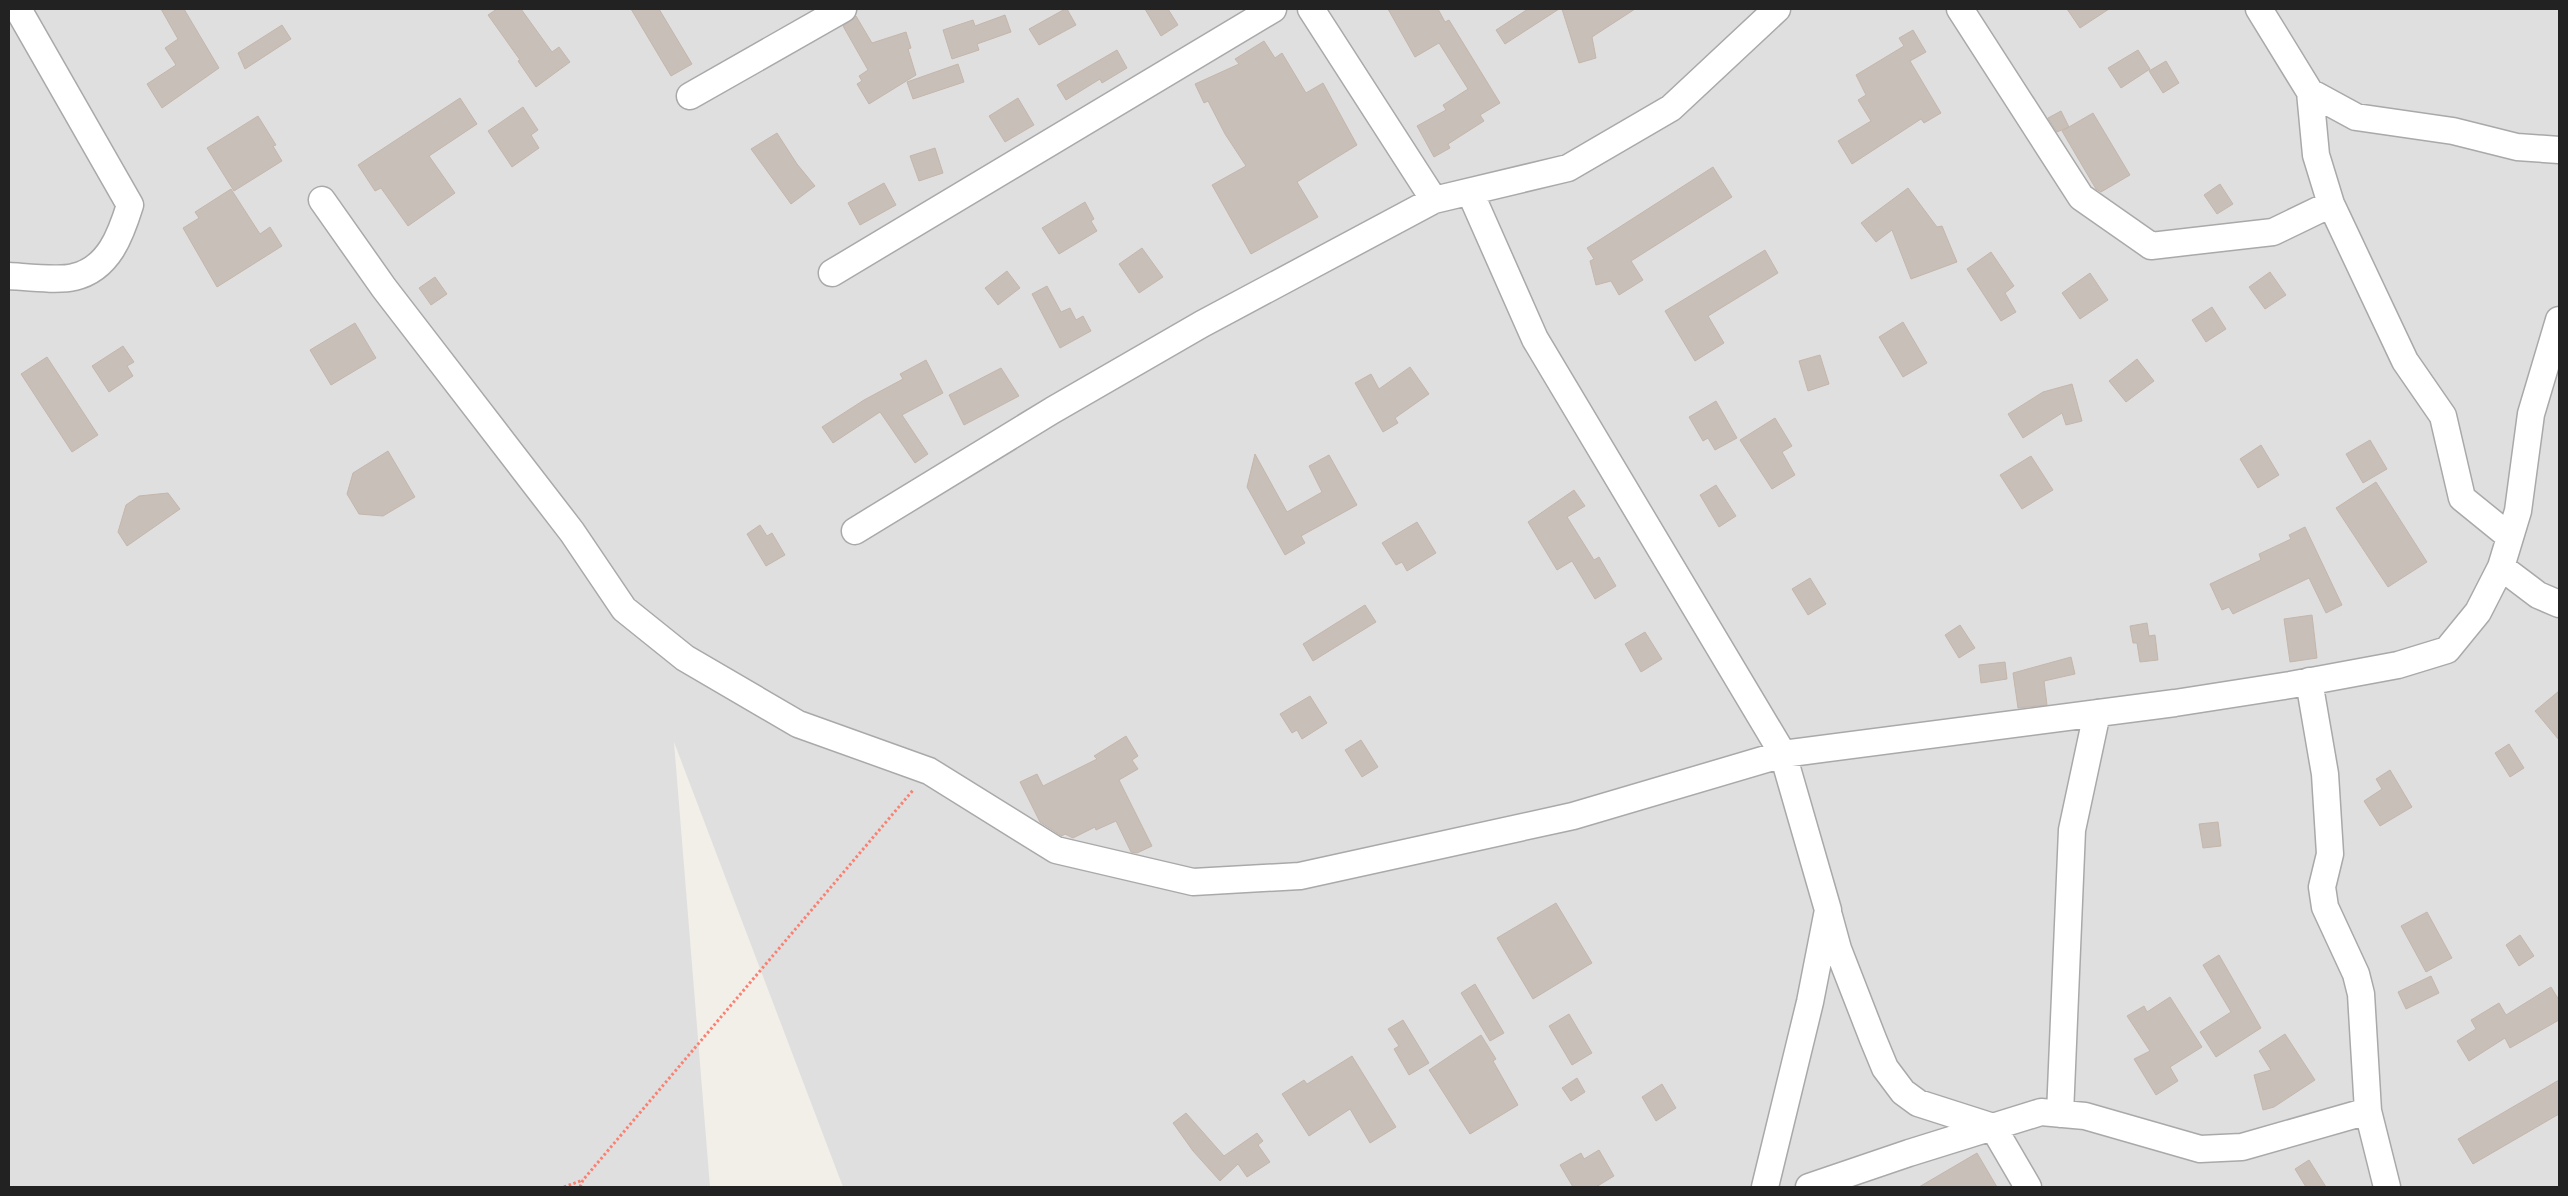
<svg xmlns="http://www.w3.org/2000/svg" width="2568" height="1196" font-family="Montserrat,sans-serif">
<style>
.residential{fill:#e0dfdf}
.building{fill:#c7bfb8;stroke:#c4b6ab}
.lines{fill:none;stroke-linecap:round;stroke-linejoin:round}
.minor-casing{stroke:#a9a9a9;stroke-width:29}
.path{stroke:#fa8072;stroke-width:3;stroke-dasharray:2.5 2.5;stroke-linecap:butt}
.minor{stroke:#fff;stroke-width:26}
</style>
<rect width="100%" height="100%" fill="#f2efe9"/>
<path class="residential" d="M9,9H2559V1187H843L674,742L710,1187H9Z"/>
<path class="building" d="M161,9H184L219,68L162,108L147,84L176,65L165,48L178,39Z
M497,9H521L552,52L559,47L570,62L536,87L518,61L520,60L488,15Z
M631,9H659L692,64L671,76Z
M1065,9H1067L1076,25L1039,45L1029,29Z
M1145,9H1168L1178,25L1161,36Z
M1388,9H1438L1445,22L1449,20L1500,103L1480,115L1484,121L1448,144L1450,148L1434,157L1417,126L1446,110L1443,105L1468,89L1439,43L1415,57Z
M1528,9H1559L1505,44L1496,30Z
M1562,9H1635L1592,37L1596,58L1579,63Z
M2067,9H2109L2080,28Z
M1005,15L1011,32L977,44L979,50L952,59L943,30L973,20L975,26Z
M856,16L872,43L906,32L911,48L908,49L916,75L869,104L857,84L862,81L859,76L868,70L843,26Z
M282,25L291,39L245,69L238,53Z
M1913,30L1926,52L1910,61L1941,113L1924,123L1921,119L1852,164L1838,141L1871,121L1858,100L1866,95L1856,75L1904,46L1899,38Z
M1264,41L1275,58L1282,53L1306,93L1323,83L1357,145L1297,182L1318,217L1251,254L1212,185L1246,166L1225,134L1208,101L1204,103L1195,84L1239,64L1235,59Z
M1117,50L1127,68L1102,83L1100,79L1066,100L1057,85Z
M2138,50L2150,69L2121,88L2108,68Z
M2166,61L2179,83L2163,93L2149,71Z
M958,64L964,82L913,99L907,82Z
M460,98L477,124L429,156L455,193L408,226L381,188L375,191L358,165Z
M1018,98L1034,125L1005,142L989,116Z
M523,107L538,130L531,135L539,148L512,167L488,131Z
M2061,111L2069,127L2057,132L2048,118Z
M2093,113L2130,175L2101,192L2096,189L2062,131Z
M258,116L276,145L273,146L282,161L234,191L207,148Z
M777,133L797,164L815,186L791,204L751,149Z
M935,148L943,173L919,181L910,156Z
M1713,167L1732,197L1631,261L1643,280L1619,295L1611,281L1596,285L1590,261L1594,259L1587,248Z
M884,183L896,205L860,225L848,203Z
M2220,184L2233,204L2217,214L2204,195Z
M1908,188L1937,227L1942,226L1957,262L1911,279L1892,230L1876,242L1861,223Z
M231,189L260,234L270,227L282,246L217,287L183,228L199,218L195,212Z
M1085,202L1094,219L1091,221L1097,231L1059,254L1042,228Z
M1142,248L1163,277L1139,293L1119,264Z
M1765,250L1778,273L1708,316L1724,343L1695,361L1665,311Z
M1991,252L2014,286L2005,293L2016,312L2001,321L1967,269Z
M1007,271L1020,288L998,305L985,288Z
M2270,272L2286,295L2265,309L2249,287Z
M2090,273L2108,300L2080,319L2062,293Z
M435,277L447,294L431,305L419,288Z
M1047,286L1061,312L1070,308L1076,320L1083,316L1091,331L1060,348L1032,294Z
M2212,307L2226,329L2206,342L2192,320Z
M1903,322L1927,363L1903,377L1879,337Z
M355,323L376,358L331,385L310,350Z
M123,346L134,362L127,366L133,376L109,392L92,366Z
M1820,355L1829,384L1808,391L1799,361Z
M47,357L98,435L72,452L21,374Z
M2137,359L2154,381L2126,402L2109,381Z
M926,360L943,393L902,415L928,454L915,463L880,412L833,443L822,427L864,400L903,379L900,374Z
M1410,367L1429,394L1395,418L1398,423L1383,432L1355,383L1371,374L1379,389Z
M1001,368L1019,396L964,425L949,395Z
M2072,384L2082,421L2066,425L2062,413L2023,438L2008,414L2043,392Z
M1716,401L1737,438L1715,450L1708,438L1703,441L1689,417Z
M1775,418L1792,446L1782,452L1795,475L1772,489L1740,440Z
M2370,440L2387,469L2363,483L2346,454Z
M2261,445L2279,475L2258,488L2240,459Z
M388,451L415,497L383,516L359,514L347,494L353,473Z
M1255,454L1287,512L1322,492L1309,466L1329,455L1357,505L1301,536L1305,543L1285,555L1247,487Z
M2031,456L2053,490L2022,509L2000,475Z
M2376,482L2427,562L2388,587L2336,508Z
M1716,485L1736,516L1719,527L1700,495Z
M1574,490L1585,506L1567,517L1594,560L1599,557L1616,586L1595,599L1572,561L1557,570L1528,522Z
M168,493L180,509L127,546L118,532L126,505L139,496Z
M1417,522L1436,553L1407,571L1402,562L1396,565L1382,543Z
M760,525L767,536L772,533L785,555L766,566L747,534Z
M2305,527L2342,605L2326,613L2309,578L2233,614L2229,607L2222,610L2210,584L2261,560L2259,554L2291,539L2289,535Z
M1810,578L1826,604L1808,615L1792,589Z
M1365,605L1376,622L1313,661L1303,644Z
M2312,615L2317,658L2290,662L2284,619Z
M2147,623L2149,636L2155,635L2158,660L2140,662L2137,643H2133L2130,626Z
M1960,625L1975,648L1959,658L1945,635Z
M1645,632L1662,659L1641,672L1625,644Z
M2071,657L2075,674L2044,681L2047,705L2018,708L2013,673Z
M2005,662L2007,679L1981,683L1979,665Z
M2559,691V740L2535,711Z
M1310,696L1327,723L1302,739L1297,730L1292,733L1280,714Z
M1126,736L1138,756L1132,760L1138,769L1119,780L1152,846L1137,853L1131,852L1116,821L1096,830L1095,827L1073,838L1065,834L1062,836L1040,822L1020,782L1037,774L1043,786L1097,759L1094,756Z
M1361,740L1378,767L1362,777L1345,750Z
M2509,744L2524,768L2510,777L2495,753Z
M2390,770L2412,807L2380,826L2364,801L2382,789L2376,779Z
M2218,822L2221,846L2203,848L2199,824Z
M1556,903L1592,963L1533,999L1497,938Z
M2427,912L2452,958L2426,972L2401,926Z
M2520,935L2534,956L2519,966L2506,945Z
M2219,955L2261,1028L2216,1057L2200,1032L2231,1012L2203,965Z
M2431,976L2439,993L2406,1009L2398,992Z
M1475,984L1504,1033L1490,1041L1461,993Z
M2551,987L2559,1000V1020L2510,1048L2505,1038L2469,1061L2457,1041L2476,1029L2471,1020L2499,1003L2506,1015Z
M2170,997L2202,1047L2170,1067L2178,1081L2156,1095L2134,1059L2150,1051L2127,1016L2144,1006L2147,1012Z
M1569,1014L1592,1053L1572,1065L1549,1026Z
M1403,1020L1429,1063L1409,1075L1394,1049L1399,1046L1388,1029Z
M2285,1034L2315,1080L2274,1107L2263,1110L2254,1075L2271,1070L2259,1051Z
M1481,1035L1496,1059L1493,1061L1518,1105L1470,1134L1429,1070Z
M1352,1056L1396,1127L1370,1143L1350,1109L1309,1136L1282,1094L1304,1080L1307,1084Z
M1577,1078L1585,1092L1571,1101L1562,1088Z
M2559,1080V1114L2473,1164L2458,1139Z
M1662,1084L1676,1108L1656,1121L1642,1097Z
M1186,1113L1224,1156L1257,1133L1263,1141L1258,1145L1270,1162L1247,1177L1238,1164L1220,1181L1193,1151L1173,1123Z
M1599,1150L1614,1176L1596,1187H1573L1560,1165L1581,1153L1584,1159Z
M1977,1153L1997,1187H1919Z
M2309,1160L2326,1187H2306L2295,1169Z"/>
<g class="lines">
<defs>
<path id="minor" d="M1311,9L1434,200
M1960,9L2081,197L2151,246L2273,232L2331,204
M2259,9L2310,92L2316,155L2331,204L2405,361L2443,416L2462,498L2510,537
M2310,92L2356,117L2453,131L2517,147L2559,150
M690,96L843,9
M1470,192L1535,339L1783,754L1828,910L1810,1002L1765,1187
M322,200L384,288L572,532L624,609L685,658L798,724L929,771L1056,850L1193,882L1300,876L1573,816L1783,754L2175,703L2290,685L2398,665L2447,650L2478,612L2501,567L2518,511L2531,414L2559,320
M832,273L1273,9
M9,276C26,277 59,281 74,277C109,269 121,234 130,205L18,9
M855,531L1053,410L1202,324L1434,200L1568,168L1671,108L1777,9
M2501,567L2538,595L2559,604
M2309,681L2325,774L2330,854L2322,887L2325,907L2356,974L2361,994L2368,1111L2387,1187
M1829,916L1838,949L1873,1039L1885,1068L1903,1092L1918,1103L1993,1127L2028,1187
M2060,1114L2072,830L2097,713
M1809,1187L1909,1153L2041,1112L2085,1116L2200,1149L2242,1147L2368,1111"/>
</defs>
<use href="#minor" class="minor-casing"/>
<path class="path" d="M564,1187L583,1180
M580,1187L583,1180L914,789"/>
<use href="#minor" class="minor"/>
</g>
<rect width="2568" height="1196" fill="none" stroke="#222222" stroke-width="20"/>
</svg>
